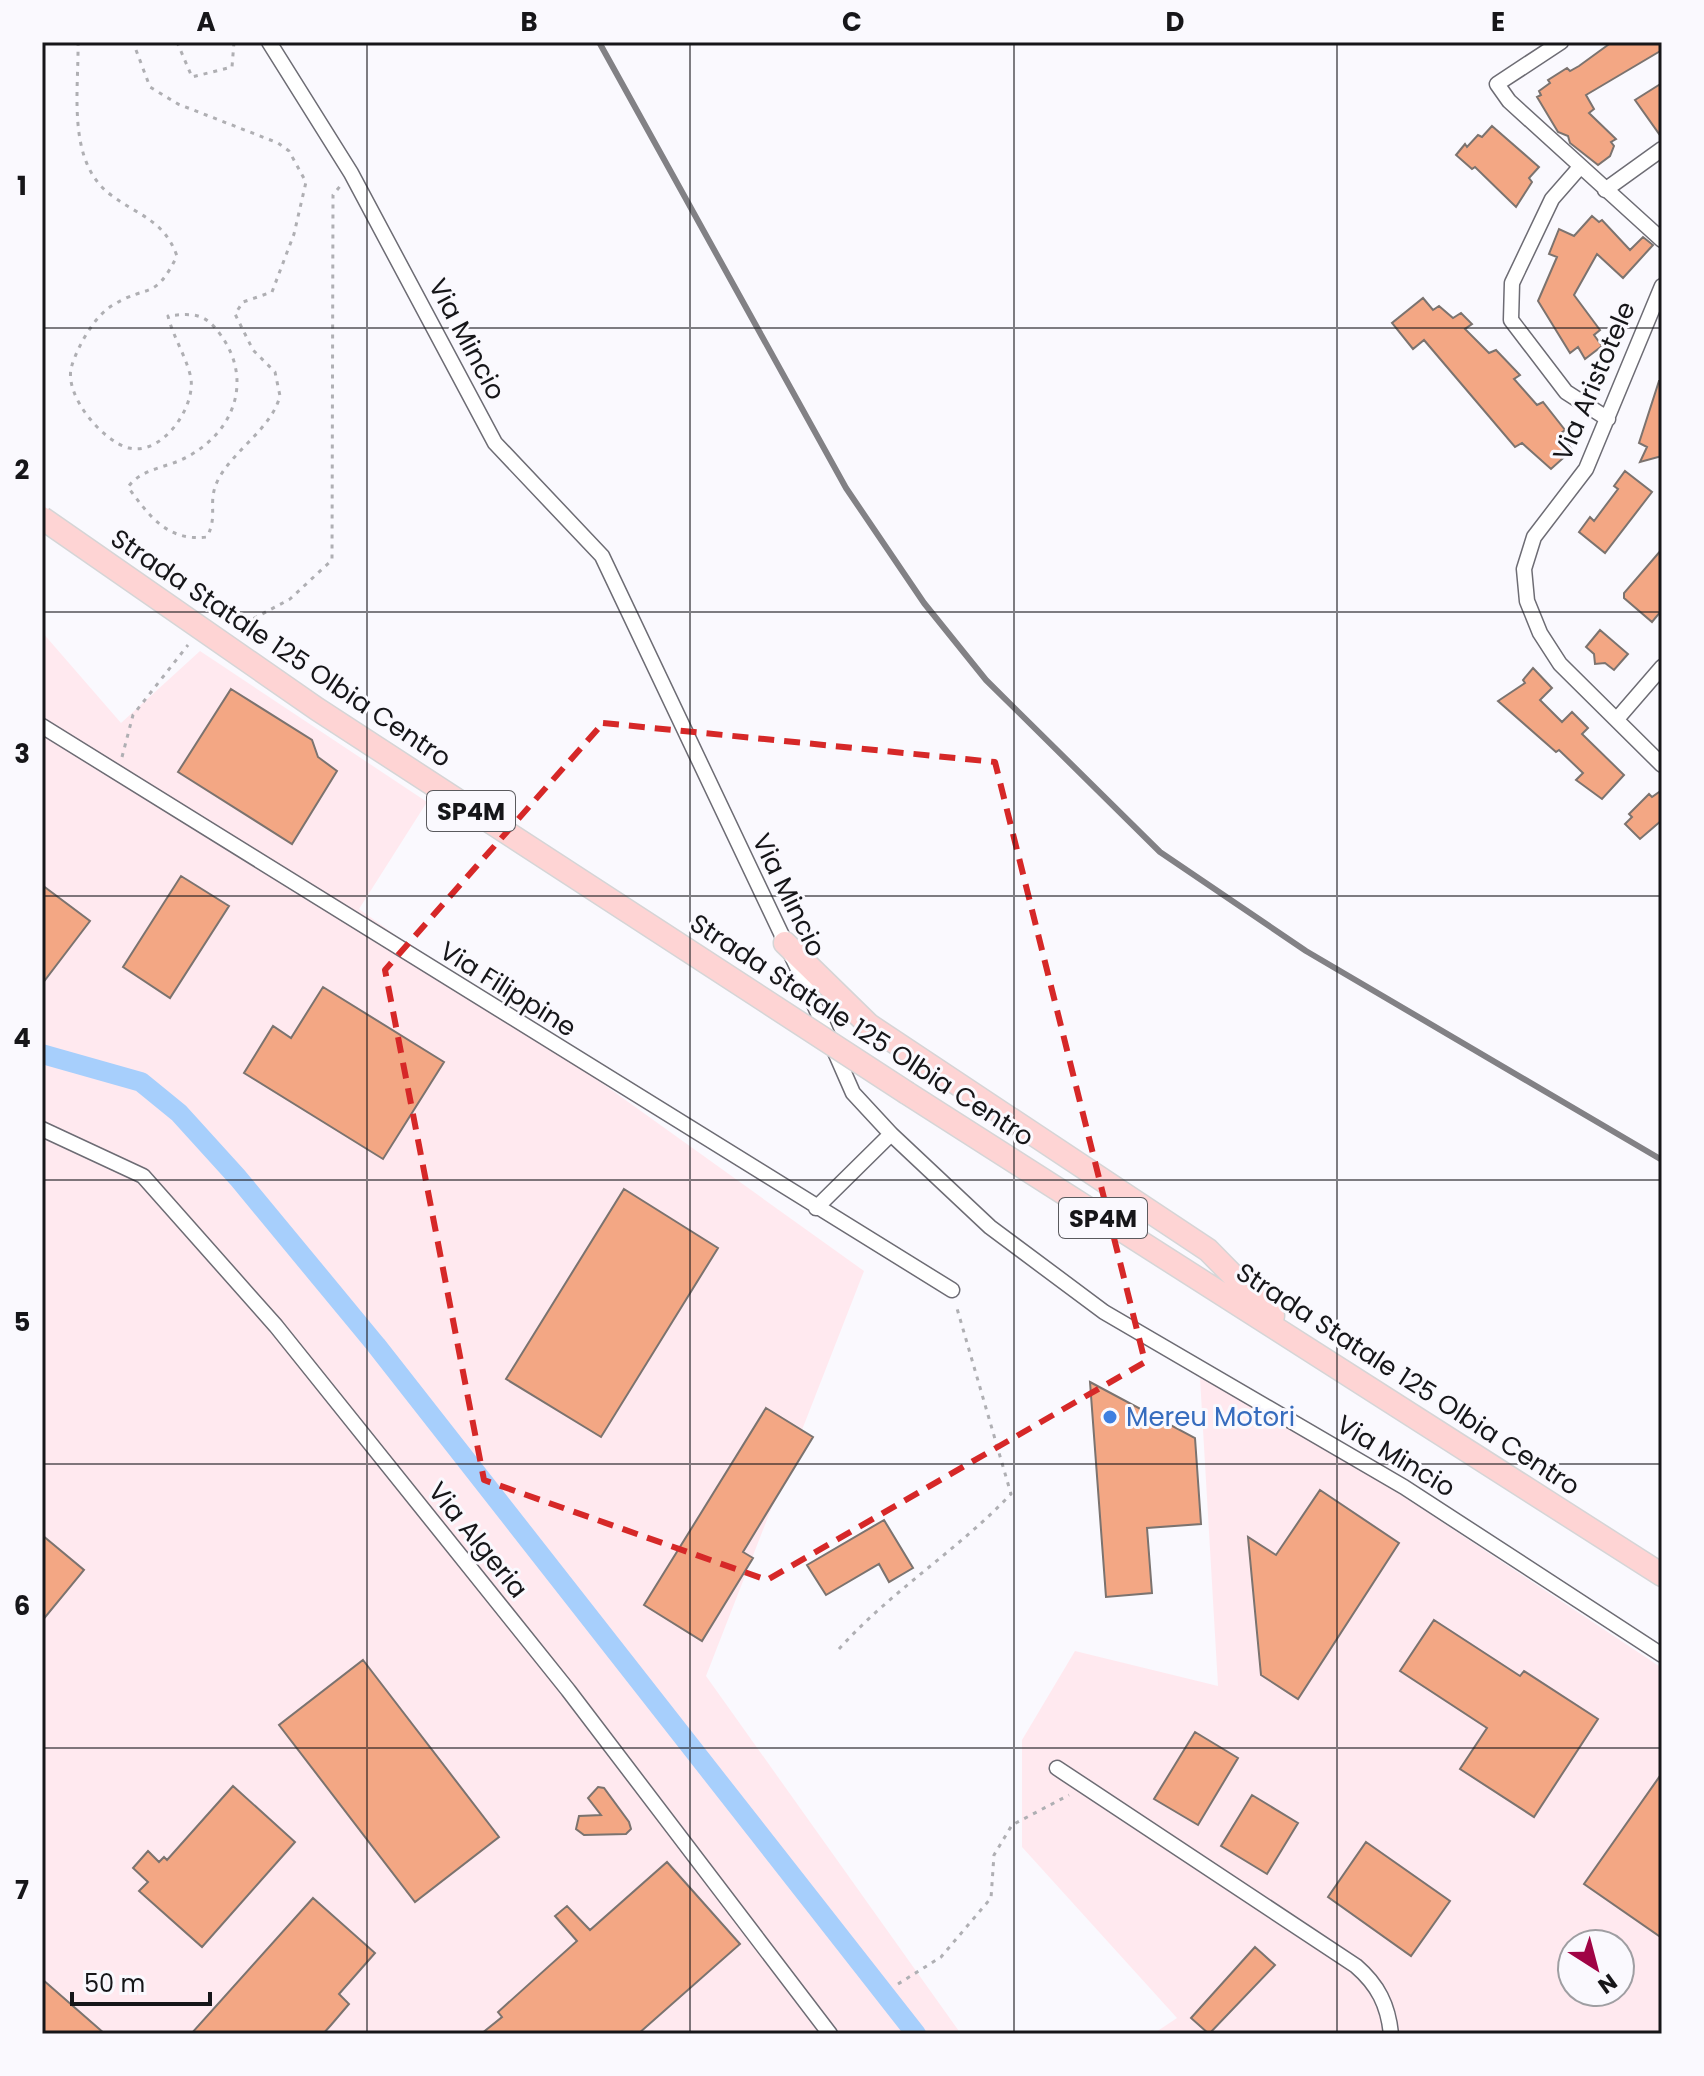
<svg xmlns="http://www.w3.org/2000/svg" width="1704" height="2076" font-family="Poppins,sans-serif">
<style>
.industrial{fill:#ffe9ef;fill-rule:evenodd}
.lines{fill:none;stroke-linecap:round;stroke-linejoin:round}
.canal{stroke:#a7cffc;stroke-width:20}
.building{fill:#f3a784;stroke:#7b736f;stroke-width:2}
.street-casing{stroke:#6d6c74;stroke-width:17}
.primary-casing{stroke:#d5d5d6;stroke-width:25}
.path{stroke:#afafb3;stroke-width:3;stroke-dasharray:4 6;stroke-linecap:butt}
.street{stroke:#fff;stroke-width:14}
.primary{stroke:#fed4d4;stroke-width:22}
.rail{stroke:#828185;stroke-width:6}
.primary-bridge-casing{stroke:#d5d5d6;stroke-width:25;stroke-linecap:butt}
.primary-bridge{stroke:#fed4d4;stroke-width:22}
.marked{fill:none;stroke:#d62828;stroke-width:6;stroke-dasharray:16 10;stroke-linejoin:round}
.grid{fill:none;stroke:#161619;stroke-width:2;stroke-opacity:0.55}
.shop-dot{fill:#3f7fe0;stroke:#faf9fe;stroke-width:3}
.labels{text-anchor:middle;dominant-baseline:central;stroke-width:6;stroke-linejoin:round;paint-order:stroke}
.shield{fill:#faf9fe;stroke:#5a5a5e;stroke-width:2}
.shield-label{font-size:24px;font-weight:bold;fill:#161619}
.street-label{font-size:26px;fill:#161619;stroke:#faf9fe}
.shop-label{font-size:26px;fill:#366cbe;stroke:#faf9fe;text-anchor:start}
.neatline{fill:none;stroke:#161619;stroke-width:3}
.grid-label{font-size:26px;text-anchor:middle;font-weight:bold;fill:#161619}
</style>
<rect width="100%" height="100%" fill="#faf9fe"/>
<path class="industrial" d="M42,632L121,723L200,651L427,802L359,909L864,1271L706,1676L961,2034H42Z
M1199,1361L1662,1668V2034H1153L1177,2018L1022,1847V1740L1075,1651L1218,1686ZM1572,1944H1620V1992H1572Z"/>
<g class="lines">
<path class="canal" d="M42,1054L141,1082L179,1113L238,1178L376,1345L916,2034"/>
</g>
<path class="building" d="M1612,42H1662V50L1586,95L1594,109L1589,113L1616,139L1611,142L1614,146L1610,156L1598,165L1570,143L1568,136L1558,132L1537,97L1541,95L1539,91L1550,83L1548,80L1567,68L1570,71L1579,66Z
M1662,83V138L1635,100Z
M1492,126L1539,167L1529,178L1532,182L1516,207L1475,167L1472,169L1456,155L1465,144L1467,147L1478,135L1482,137Z
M1592,216L1599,222L1602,220L1630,250L1643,237L1653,245L1623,278L1597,254L1574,295L1600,330L1594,335L1602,346L1585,359L1578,347L1570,353L1538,301L1557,257L1549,254L1559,229L1574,236Z
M1423,298L1433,310L1439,306L1453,318L1461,313L1472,324L1465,329L1489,353L1496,350L1520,375L1514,379L1537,405L1543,402L1565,430L1560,434L1572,450L1551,469L1522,443L1515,447L1424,340L1413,349L1392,323Z
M1659,381H1662V456L1640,462L1647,447L1639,443Z
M1625,471L1652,492L1605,553L1579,532L1590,517L1594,521L1618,489L1614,486Z
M1662,549V610L1652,622L1624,598V593Z
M1600,630L1628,654L1614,670L1605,663L1595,664L1594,654L1586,647Z
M1533,668L1552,688L1540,700L1562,722L1572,712L1588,728L1582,734L1624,775L1602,799L1576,780L1583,773L1559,750L1556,752L1498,701L1525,683L1523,680Z
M231,689L312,740L318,757L337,771L292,844L178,772Z
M1662,790V820L1640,839L1625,824L1632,817L1629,814L1649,794L1652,797Z
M181,876L229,906L170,998L123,967Z
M42,885L90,921L42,984Z
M323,987L444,1062L383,1159L244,1073L273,1026L291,1038Z
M624,1189L718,1248L601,1437L506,1379Z
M1090,1382L1195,1438L1201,1524L1147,1528L1152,1593L1106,1597Z
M766,1408L813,1437L743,1552L753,1558L702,1641L644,1605Z
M1320,1490L1399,1543L1298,1699L1261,1675L1248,1537L1276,1555Z
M884,1520L913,1568L889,1582L879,1564L826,1595L807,1565Z
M42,1535L84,1570L42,1621Z
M1434,1620L1520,1676L1524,1671L1598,1719L1534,1817L1460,1769L1487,1728L1400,1671Z
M363,1660L499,1837L415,1902L279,1725Z
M1195,1732L1238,1758L1198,1825L1154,1799Z
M1662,1773V1938L1584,1884Z
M233,1786L295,1842L202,1947L139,1891L148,1882L133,1868L148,1851L159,1862L164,1857L167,1860Z
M598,1787L604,1788L629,1822L631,1829L626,1834L584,1835L576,1829L579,1816L601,1815L588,1798Z
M1252,1795L1298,1823L1267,1874L1221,1846Z
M1366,1842L1450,1901L1411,1956L1328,1897Z
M667,1862L740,1944L638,2034H481L502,2017L498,2012L577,1941L555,1916L567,1906L590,1930Z
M313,1898L375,1953L339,1994L349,2004L331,2025L323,2034H191Z
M1255,1947L1275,1965L1209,2034L1191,2018Z
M42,1979L105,2034H42Z"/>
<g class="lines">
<defs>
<path id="street" d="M269,42L351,173L495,443L602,556L806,986L853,1093L891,1134L990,1227L1104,1312L1404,1487L1662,1655
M1561,42L1497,84L1509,101L1662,240
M1580,167L1552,199L1512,283L1511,320L1566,392L1608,419
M1605,190L1662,149
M1662,286L1586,469L1534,537L1524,569L1527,601L1540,633L1560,664L1662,765
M1617,719L1662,667
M42,726L952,1290
M42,1129L143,1176L276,1326L568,1690L830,2034
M816,1208L891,1134
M1057,1768L1356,1966C1378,1985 1388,2005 1391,2034"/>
<path id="primary" d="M785,943L869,1025L1208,1250L1273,1316
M907,1093L1662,1575"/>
</defs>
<use href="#street" class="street-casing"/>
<use href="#primary" class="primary-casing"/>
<path class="path" d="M78,42C79,90 66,162 111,195C139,216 164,220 177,256C154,302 149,283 113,305C95,315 78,346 72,365C62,394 103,442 129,448C162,456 195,408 191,379C188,360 173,337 168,316C193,313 205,313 220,334C254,380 234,432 187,457C167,468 142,468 128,487C149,516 168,542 207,537C219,514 206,502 219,478C235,449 271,429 280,396L275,372L253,350L235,314L243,302L272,292L294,234L306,182L289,151L278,143L178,104L150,87L133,42
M177,42L192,77L232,67L234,42
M236,628L290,599L332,560L333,195L341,185
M122,757L133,715L188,645
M839,1649C891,1591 958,1550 1011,1494L956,1305
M898,1984L941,1957L991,1898L994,1855L1012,1825L1069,1795"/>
<use href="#street" class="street"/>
<use href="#primary" class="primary"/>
<path class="rail" d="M599,42L846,488L924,603L986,680L1160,852L1306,951L1662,1160"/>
<defs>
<path id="primary-bridge" d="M42,518L317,709L907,1093"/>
</defs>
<use href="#primary-bridge" class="primary-bridge-casing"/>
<use href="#primary-bridge" class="primary-bridge"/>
</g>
<path class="marked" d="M603,723L995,762L1145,1362L767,1580L484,1480L385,970Z"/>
<path class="grid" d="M367,42V2034M690,42V2034M1014,42V2034M1337,42V2034M42,328H1662M42,612H1662M42,896H1662M42,1180H1662M42,1464H1662M42,1748H1662"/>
<circle class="shop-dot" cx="1110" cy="1417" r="8"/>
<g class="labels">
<g class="shield">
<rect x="427" y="791" width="88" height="40" rx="6"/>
<rect x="1059" y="1198" width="88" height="40" rx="6"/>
</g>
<g class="shield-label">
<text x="471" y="811">SP4M</text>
<text x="1103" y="1218">SP4M</text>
</g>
<g class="street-label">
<text transform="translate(467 339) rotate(62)">Via Mincio</text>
<text transform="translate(1594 381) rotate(-67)">Via Aristotele</text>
<text transform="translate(281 648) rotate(34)">Strada Statale 125 Olbia Centro</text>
<text transform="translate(789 895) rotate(64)">Via Mincio</text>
<text transform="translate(508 989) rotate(32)">Via Filippine</text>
<text transform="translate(862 1030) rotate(33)">Strada Statale 125 Olbia Centro</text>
<text transform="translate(1408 1379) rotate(33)">Strada Statale 125 Olbia Centro</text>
<text transform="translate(1396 1456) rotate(31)">Via Mincio</text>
<text transform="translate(478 1540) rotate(51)">Via Algeria</text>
</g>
<g class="shop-label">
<text x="1126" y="1417">Mereu Motori</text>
</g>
</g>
<rect width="1704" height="2076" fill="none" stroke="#faf9fe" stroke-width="88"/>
<g transform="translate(1596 1968) rotate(144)"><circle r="38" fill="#faf9fe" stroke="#9f9ea2" stroke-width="2"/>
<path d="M0-6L14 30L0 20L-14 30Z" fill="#a00445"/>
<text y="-12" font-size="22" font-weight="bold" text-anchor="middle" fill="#161619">N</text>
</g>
<path d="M72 1992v12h138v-12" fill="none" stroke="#161619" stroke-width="4"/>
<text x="84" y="1992" font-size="24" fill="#161619" stroke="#faf9fe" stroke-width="6" paint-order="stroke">50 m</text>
<rect x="44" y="44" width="1616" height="1988" class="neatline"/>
<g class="grid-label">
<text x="206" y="31">A</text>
<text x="529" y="31">B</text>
<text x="852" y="31">C</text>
<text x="1175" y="31">D</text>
<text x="1498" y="31">E</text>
<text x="22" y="195">1</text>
<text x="22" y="479">2</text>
<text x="22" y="763">3</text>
<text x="22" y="1047">4</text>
<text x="22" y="1331">5</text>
<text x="22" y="1615">6</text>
<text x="22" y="1899">7</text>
</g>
</svg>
